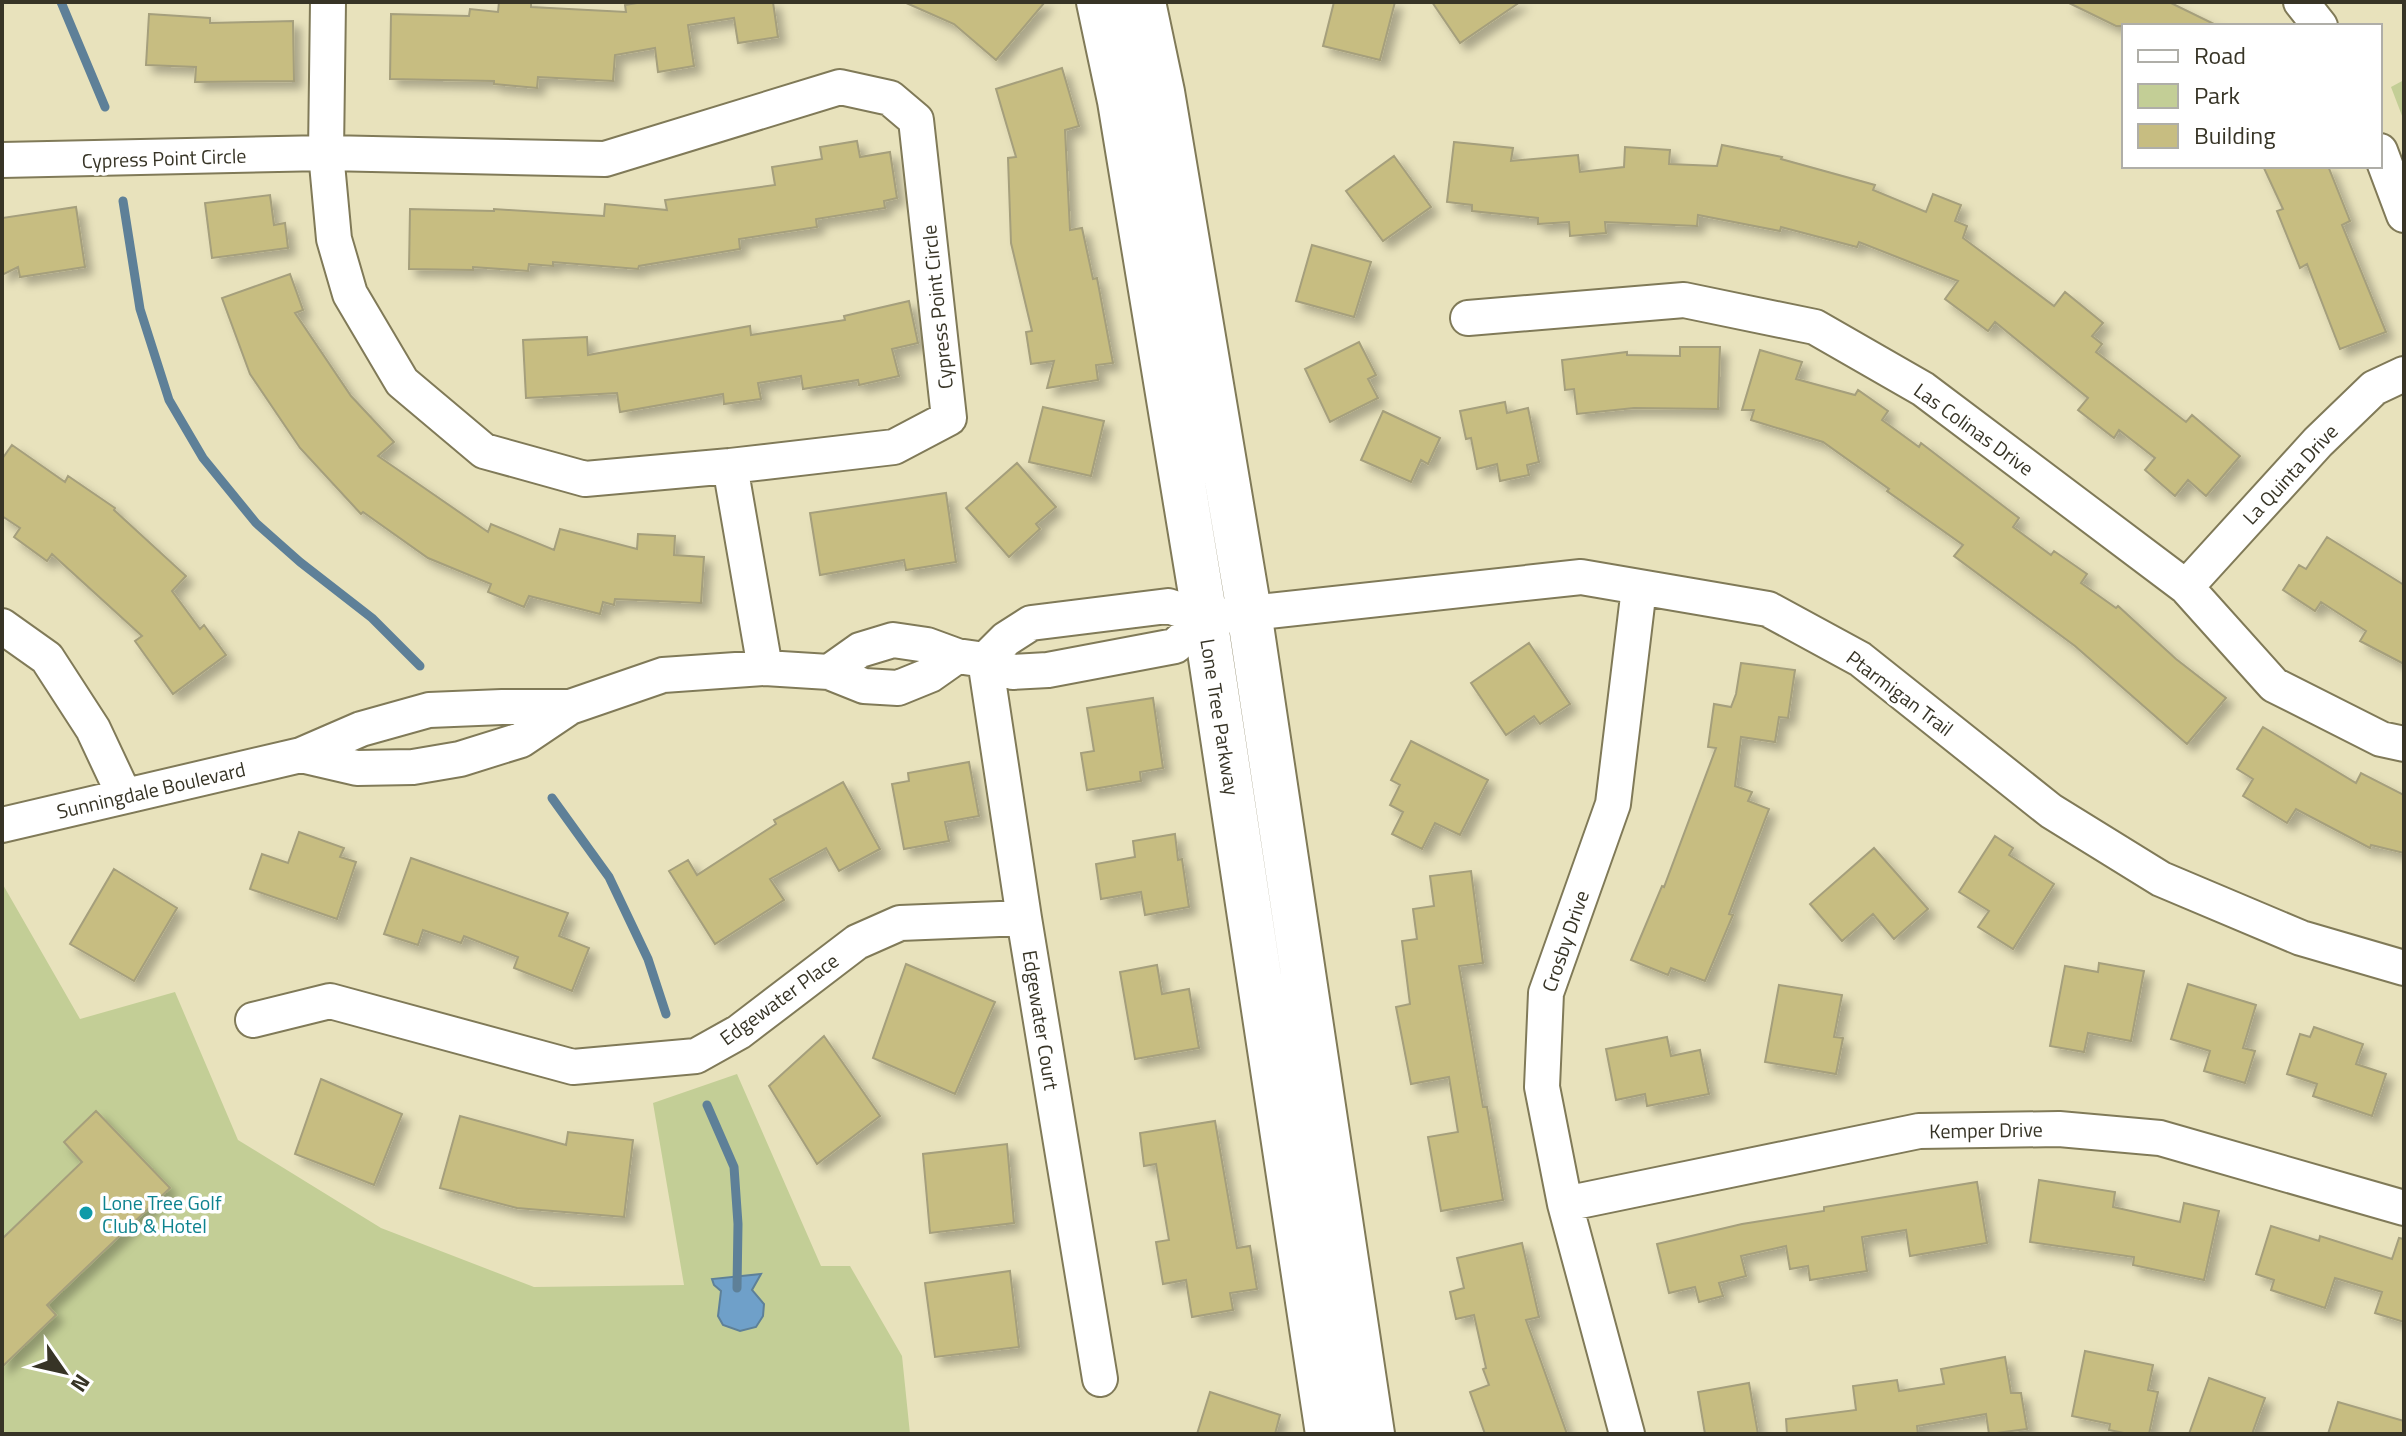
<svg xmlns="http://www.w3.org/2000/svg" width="2406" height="1436" font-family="'Titillium Web',sans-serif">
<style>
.green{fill:#c3ce96}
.water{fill:#6fa0c9;stroke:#5e8098;stroke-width:2}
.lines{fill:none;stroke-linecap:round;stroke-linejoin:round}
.stream{stroke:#5e8098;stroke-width:9}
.building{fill:#c7bd81;stroke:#a59f7c;stroke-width:2;filter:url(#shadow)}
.street-casing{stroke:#807a58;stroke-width:38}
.secondary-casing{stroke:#807a58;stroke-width:48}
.street{stroke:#fff;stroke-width:34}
.secondary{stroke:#fff;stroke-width:44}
.culture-dot{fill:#0f9aa8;stroke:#fff;stroke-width:3}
.labels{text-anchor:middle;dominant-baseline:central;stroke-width:7;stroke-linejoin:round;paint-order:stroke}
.street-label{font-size:20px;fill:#373426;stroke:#fff}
.culture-label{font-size:20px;fill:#0d838f;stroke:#fff;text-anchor:start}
</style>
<defs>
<filter id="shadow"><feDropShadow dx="7" dy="7" stdDeviation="4" flood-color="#0004"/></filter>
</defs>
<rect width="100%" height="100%" fill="#e8e2bc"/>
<path class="green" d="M2404,80V121L2391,87Z
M2,883L80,1019L175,992L238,1140L381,1228L534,1287L684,1285L653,1103L737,1074L821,1266H850L902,1356L910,1434H2Z"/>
<path class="water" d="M761,1274L752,1290L764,1304L763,1316L756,1327L740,1331L723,1325L718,1316L721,1291L714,1285L712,1279Z"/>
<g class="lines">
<path class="stream" d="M61,2L105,107
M123,201L140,309L169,400L203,458L256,523L300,562L372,618L420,666
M552,798L609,877L648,959L666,1014
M707,1105L734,1167L738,1224L737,1288"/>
</g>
<path class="building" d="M499,2H531V7L626,12L625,5L643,2H773L778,37L738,43L734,18L688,25L694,66L658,72L655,48L615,55L613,81L538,77L537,88L494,84V81L390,79L391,14L469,16L470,9L498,12Z
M904,2H1045L996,60L954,24Z
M1334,2H1395L1380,60L1323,46Z
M1432,2H1520L1460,43Z
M2067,2H2169L2218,26H2116Z
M149,14L210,18V23L293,21L294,81L195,82L196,67L146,65Z
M1062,68L1079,126L1065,130L1070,230L1082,228L1093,279L1097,278L1113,363L1096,365L1098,380L1047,388L1054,361L1031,364L1026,332L1032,331L1011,243L1008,158L1016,157L996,89Z
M857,141L860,157L890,152L897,198L884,201L885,208L816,219L817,227L739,239L740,249L639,266L638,269L553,262V266L529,264L528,271L473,267V270L409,269L410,209L494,211V209L604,216L605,204L667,210L665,200L775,185L772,167L822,159L820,147Z
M1454,142L1513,148L1511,161L1578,155L1580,172L1624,167L1625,147L1670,150L1669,164L1717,166L1722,145L1782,157L1781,159L1875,185L1873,190L1926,212L1933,194L1961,205L1955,221L1967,226L1963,238L2054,306L2065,292L2103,323L2092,336L2102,344L2096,352L2186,422L2192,415L2240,456L2206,496L2188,480L2175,496L2145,470L2155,458L2119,430L2114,438L2078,410L2088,398L1995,322L1988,331L1945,299L1958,281L1859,242L1857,247L1781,227L1780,231L1698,215L1697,226L1605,222L1606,233L1570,236L1569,222L1538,224V218L1472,211V205L1447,202Z
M1394,156L1431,207L1383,241L1346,191Z
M2263,166H2328L2350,221L2342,225L2386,332L2340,349L2307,264L2300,268L2277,211L2283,209Z
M270,195L274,225L285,223L288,248L212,258L205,203Z
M76,207L85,267L20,277L18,267L2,275V218Z
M1312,245L1371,262L1354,317L1296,301Z
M290,274L303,310L295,313L351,396L394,442L378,456L488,532L491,524L554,550L560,529L637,549L638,534L675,536L674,555L704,557L701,603L615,599L614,605L603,602L600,614L529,596L524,607L488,592L491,584L428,558L363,512L361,514L300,448L250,374L222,298Z
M909,301L918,343L892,349L899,376L859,385L858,380L803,389L801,376L758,383L761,399L724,404L723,394L620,412L617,393L526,398L523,340L587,337L588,355L750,326L751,335L845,320L844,316Z
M1359,342L1376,375L1368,379L1378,398L1330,422L1305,369Z
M1680,347H1720L1718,409L1634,408L1577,414L1574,389L1565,390L1562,360L1627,352V355L1680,356Z
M1760,350L1802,362L1796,379L1855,395L1858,390L1888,411L1882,420L1919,447L1921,443L2019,518L2013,527L2051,555L2054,551L2087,574L2081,583L2116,608L2118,606L2176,659L2226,698L2187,744L2075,646L1954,556L1963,545L1887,491L1889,489L1823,442L1751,420L1754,410H1742Z
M1505,402L1507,413L1528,408L1539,462L1527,465L1529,475L1500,481L1497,464L1477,469L1471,438L1466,439L1460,411Z
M1043,407L1104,421L1091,476L1029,462Z
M1383,411L1440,438L1428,464L1421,460L1411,482L1361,460Z
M12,445L65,482L68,476L115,508L114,510L186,576L172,591L200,629L204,625L226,655L173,694L135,641L142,636L52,554L47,561L14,537L20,528L2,516V459Z
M1017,463L1056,507L1036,524L1040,529L1009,557L966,508Z
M946,493L956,562L906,570L904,560L820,575L810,513Z
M2327,537L2404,585V664L2360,641L2366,631L2321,602L2315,611L2283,590L2299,565L2306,569Z
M1529,643L1570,704L1540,724L1534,716L1506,735L1471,683Z
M1741,663L1795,670L1788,718L1779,717L1775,742L1741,737L1735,786L1752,792L1748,801L1769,809L1729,914L1733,915L1705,981L1671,968L1668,975L1631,960L1662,886L1664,887L1716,748L1708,747L1714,704L1731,707L1736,694Z
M1153,698L1163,768L1140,772L1141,781L1087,790L1081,753L1094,751L1087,708Z
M2263,727L2356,783L2361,773L2404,795V853L2371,845L2370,848L2296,809L2287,823L2243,796L2253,779L2237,769Z
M1411,741L1488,780L1460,835L1435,823L1422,849L1392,834L1403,812L1390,805L1400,785L1391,780Z
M969,762L979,816L945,822L949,841L904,849L892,784L909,781L908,773Z
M843,782L880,849L839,871L826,848L770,879L784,900L715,944L669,871L688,860L697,875L776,824L774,820Z
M299,832L344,848L340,857L356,862L337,919L250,889L262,854L288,863Z
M1175,834L1178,860L1182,859L1189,907L1145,915L1141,892L1101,899L1096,864L1135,857L1133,841Z
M1995,836L2013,848L2009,855L2054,884L2013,949L1978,927L1989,911L1959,892Z
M1874,848L1928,909L1894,939L1873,914L1842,941L1810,904Z
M411,858L568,913L559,936L589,948L572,991L514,968L518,957L464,936L461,943L423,930L418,945L384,934Z
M114,869L177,908L134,981L70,944Z
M1471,871L1483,963L1459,966L1483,1107H1487L1503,1200L1441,1211L1428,1137L1458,1132L1449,1077L1411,1084L1396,1007L1410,1004L1402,941L1417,939L1413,909L1434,906L1430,876Z
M2099,963L2144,971L2131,1041L2088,1033L2084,1052L2050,1046L2065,966L2098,972Z
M906,964L995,1002L955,1094L873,1058Z
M1157,965L1162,994L1189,989L1199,1048L1135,1059L1120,972Z
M2188,984L2256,1005L2243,1048L2255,1051L2245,1083L2204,1071L2210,1051L2171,1039Z
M1779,985L1842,995L1834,1037L1843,1038L1836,1074L1765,1062Z
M2314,1027L2363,1044L2356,1064L2386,1074L2372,1116L2313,1096L2317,1084L2287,1074L2300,1034L2310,1037Z
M824,1036L880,1116L817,1164L769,1086Z
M1667,1037L1671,1056L1700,1050L1709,1094L1647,1106L1645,1094L1616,1100L1606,1049Z
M321,1079L402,1114L374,1185L295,1154Z
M96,1111L170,1188L47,1305L56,1315L2,1367V1239L82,1162L64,1142Z
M460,1116L566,1145L568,1132L633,1140L624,1217L517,1208L440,1188Z
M1215,1121L1237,1248L1250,1246L1257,1289L1230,1293L1233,1310L1192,1317L1186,1280L1163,1284L1156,1242L1169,1240L1156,1164L1144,1166L1140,1133Z
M1007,1144L1014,1223L930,1233L923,1154Z
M2039,1180L2115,1192L2113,1207L2180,1222L2184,1203L2219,1211L2204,1280L2133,1265L2134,1257L2030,1242Z
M1977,1182L1987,1243L1910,1256L1906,1230L1862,1237L1867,1271L1810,1280L1808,1266L1790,1269L1786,1246L1741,1256L1746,1276L1719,1283L1723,1296L1699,1302L1695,1287L1669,1293L1657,1244L1742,1224L1824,1211V1207Z
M2271,1226L2319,1241L2320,1236L2392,1259L2399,1238L2404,1239V1322L2375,1313L2382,1292L2335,1278L2325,1308L2271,1290L2274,1280L2256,1274Z
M1522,1243L1539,1317L1526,1320L1567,1434H1485L1470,1392L1489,1385L1483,1369L1486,1368L1474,1315L1456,1319L1450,1292L1464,1288L1457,1258Z
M1010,1271L1019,1347L935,1357L925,1283Z
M2085,1351L2153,1365L2148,1390L2158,1392L2149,1434H2129L2109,1430L2110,1424L2072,1416Z
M2005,1357L2011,1393H2021L2027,1429L1989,1434L1986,1414L1917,1426L1918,1434H1787L1786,1419L1856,1410L1853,1386L1897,1380L1899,1391L1944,1384L1941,1369Z
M2209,1378L2265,1398L2252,1434H2189Z
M1749,1383L1758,1434H1705L1698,1392Z
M1210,1392L1280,1415L1275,1434H1197Z
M2338,1402L2404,1421V1434H2328Z"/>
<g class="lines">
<defs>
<path id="street" d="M2301,2L2320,26
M2380,151L2404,215
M2,160L326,153L605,159L840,87L890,98L916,120L949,418L894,447L730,466L585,479L484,451L402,382L350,294L334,239L326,153L328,2
M1468,318L1684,300L1815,327L1923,389L2186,587L2274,685L2381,739L2404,744
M730,466L765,668
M2186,587L2318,442L2374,388L2404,374
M2,626L47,658L93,729L124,795
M985,660L1006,639L1031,623L1168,606L1205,618L1581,577L1768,609L1860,659L2051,811L2161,879L2301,938L2404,968
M985,660L1024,918L1100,1379
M829,672L860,650L893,640L927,645L957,656L985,660L1013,672L1048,670L1175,646L1205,618
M301,755L357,768L413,767L460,759L521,740L570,707L663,675L765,668L829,672L864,686L898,688L930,675L957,656
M2,825L301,755L361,729L429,710L502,707H570
M253,1020L330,1001L573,1067L696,1056L739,1032L857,942L900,923L1024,918
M1565,1204L1919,1131L2059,1129L2160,1138L2404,1208
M1627,1434L1565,1204L1542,1087L1546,993L1613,804L1639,588"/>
<path id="secondary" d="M1099,2L1120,101L1205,618L1328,1434
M1143,2L1162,92L1249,612L1372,1434"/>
</defs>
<use href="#street" class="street-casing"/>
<use href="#secondary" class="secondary-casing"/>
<use href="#street" class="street"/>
<use href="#secondary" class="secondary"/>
</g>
<circle class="culture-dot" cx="86" cy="1213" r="8"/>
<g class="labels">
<g class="street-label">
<text transform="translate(164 158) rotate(-2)">Cypress Point Circle</text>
<text transform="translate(937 307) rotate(-96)">Cypress Point Circle</text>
<text transform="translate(1974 429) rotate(36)">Las Colinas Drive</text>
<text transform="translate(2290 474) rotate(-47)">La Quinta Drive</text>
<text transform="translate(1900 693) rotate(37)">Ptarmigan Trail</text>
<text transform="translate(1220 717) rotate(81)">Lone Tree Parkway</text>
<text transform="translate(151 790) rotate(-13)">Sunningdale Boulevard</text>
<text transform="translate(1565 941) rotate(-71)">Crosby Drive</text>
<text transform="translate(779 999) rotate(-36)">Edgewater Place</text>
<text transform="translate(1041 1020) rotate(81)">Edgewater Court</text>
<text transform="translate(1986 1130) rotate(-1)">Kemper Drive</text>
</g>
<g class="culture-label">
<text x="102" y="1202">Lone Tree Golf<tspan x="102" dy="23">Club &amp; Hotel</tspan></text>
</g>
</g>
<rect width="2406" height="1436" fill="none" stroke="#373426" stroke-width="8"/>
<rect x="2122" y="24" width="260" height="144" fill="#ffffff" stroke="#afaea8" stroke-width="2"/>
<rect x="2138" y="50" width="40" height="12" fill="#ffffff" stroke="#afaea8" stroke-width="2"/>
<text x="2194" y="64" font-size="24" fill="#373426">Road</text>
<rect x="2138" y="84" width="40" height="24" fill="#c3ce96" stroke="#afaea8" stroke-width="2"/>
<text x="2194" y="104" font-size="24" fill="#373426">Park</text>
<rect x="2138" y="124" width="40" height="24" fill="#c7bd81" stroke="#afaea8" stroke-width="2"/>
<text x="2194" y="144" font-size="24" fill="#373426">Building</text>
<g transform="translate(64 1372) rotate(124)" stroke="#ffffff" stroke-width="6" paint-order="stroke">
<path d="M0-6L14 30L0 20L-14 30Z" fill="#373426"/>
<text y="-12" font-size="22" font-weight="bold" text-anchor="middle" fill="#373426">N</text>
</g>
</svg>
